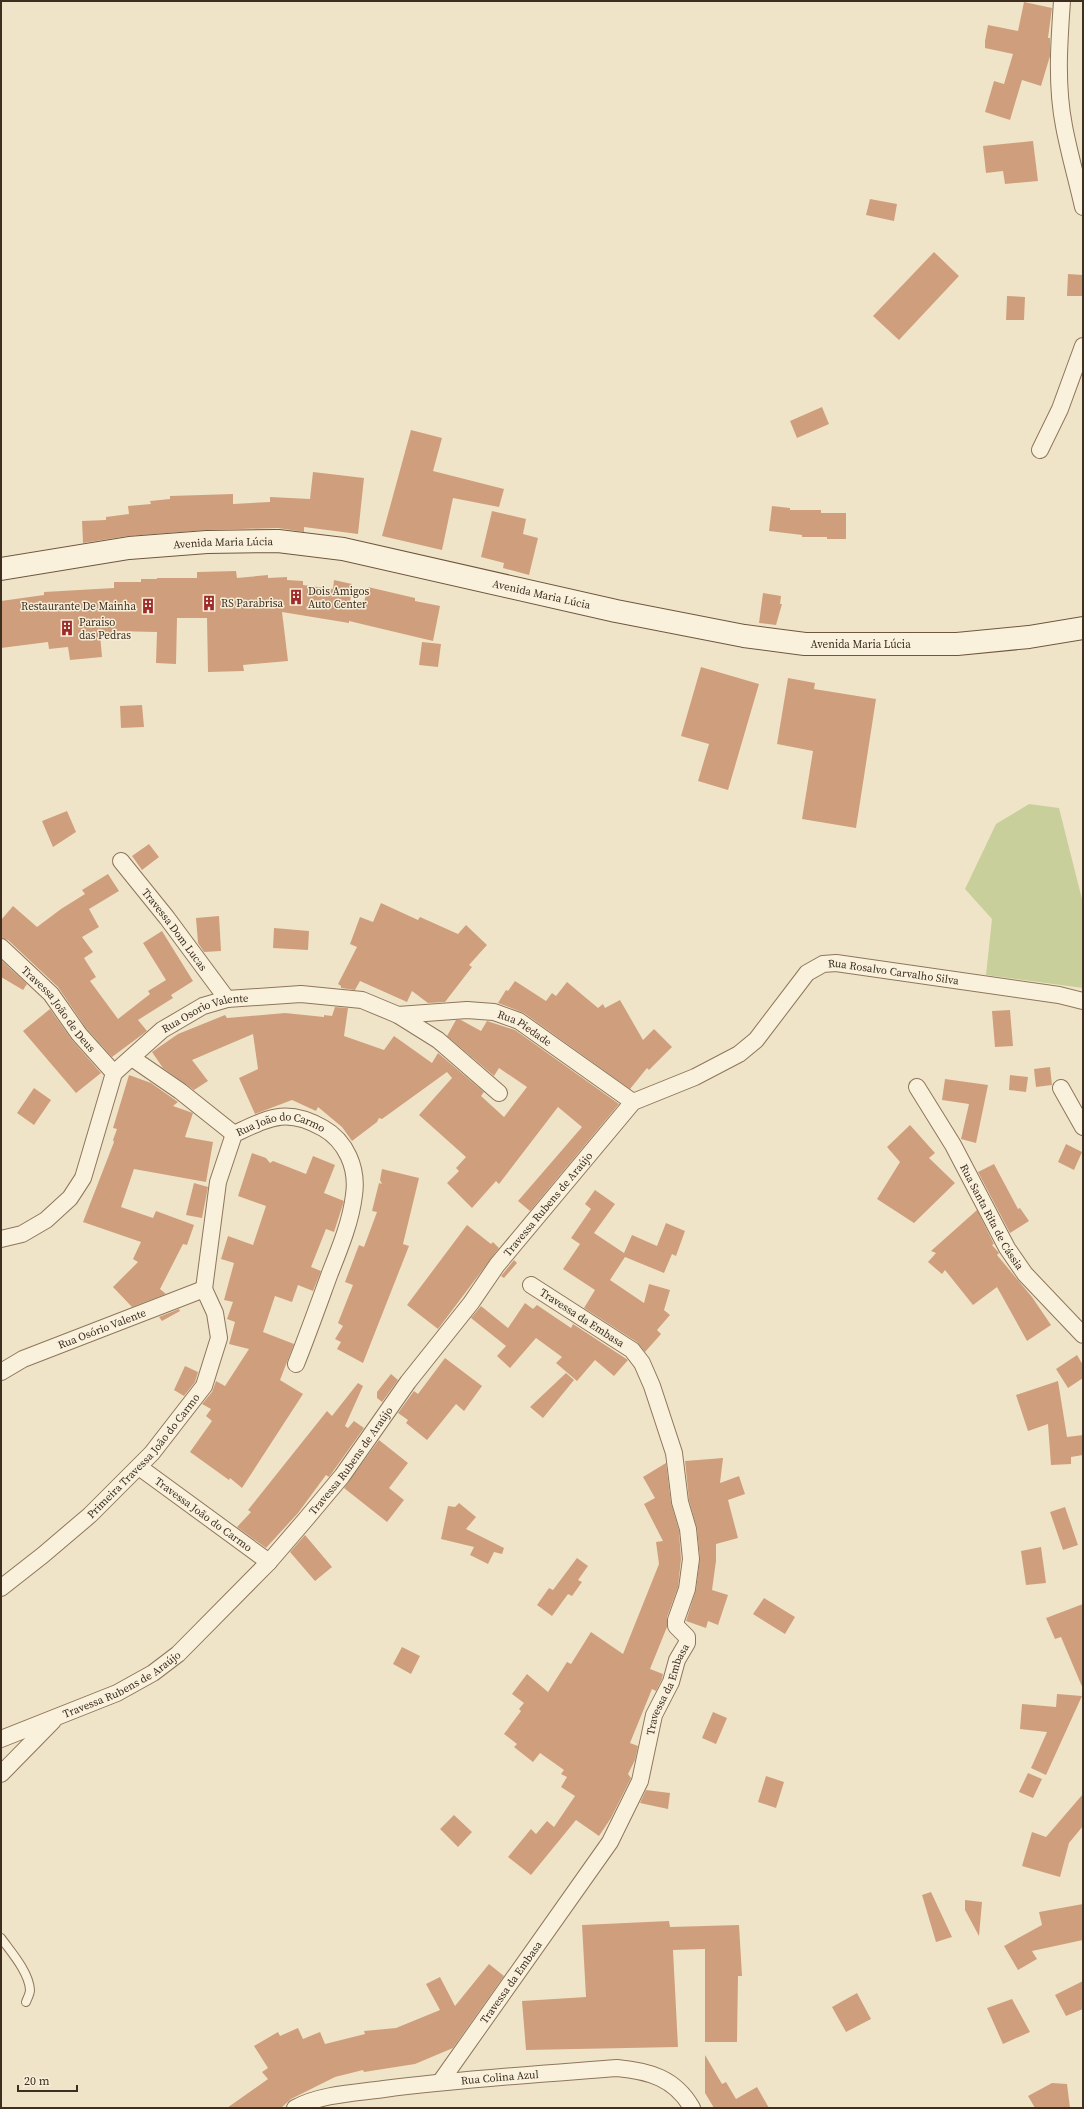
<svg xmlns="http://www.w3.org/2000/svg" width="1084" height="2109" font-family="'Source Serif 4',serif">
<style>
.green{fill:#c9cf9b}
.building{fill:#cf9f7d}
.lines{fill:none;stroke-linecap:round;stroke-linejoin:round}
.lane-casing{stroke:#8d765c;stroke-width:10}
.street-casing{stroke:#8d765c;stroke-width:18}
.secondary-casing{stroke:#6f573f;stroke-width:24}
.lane{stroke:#faf1dc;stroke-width:8}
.street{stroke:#faf1dc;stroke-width:16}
.secondary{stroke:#faf1dc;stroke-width:22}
.labels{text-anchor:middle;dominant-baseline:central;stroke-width:3;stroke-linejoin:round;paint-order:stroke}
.street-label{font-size:11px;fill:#3d2e20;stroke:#f7eed8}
.poi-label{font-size:11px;fill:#3d2e20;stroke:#f7eed8;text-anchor:start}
</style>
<rect width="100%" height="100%" fill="#f0e4c8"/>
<path class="green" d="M1029,804L1059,808L1083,903V988L986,975L992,919L965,889L996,824Z"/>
<path class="building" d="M1024,2L1052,8L1048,38H1050V56L1041,86L1022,80L1010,120L985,112L994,81L1004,84L1013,54L985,48V41L988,25L1018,31Z
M1033,141L1038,181L1005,184L1003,171L986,173L983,146Z
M870,199L897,204L894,221L866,215Z
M934,252L959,276L899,340L873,316Z
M1068,274L1083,275V296H1067Z
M1007,296L1025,297L1024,320H1006Z
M822,407L829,424L797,438L790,421Z
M411,430L442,438L433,471L504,489L499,507L453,498L442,550L382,536Z
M313,472L364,478L358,534L304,527V532L278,528L207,530L128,536L83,543L82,521L106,520V517L129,514L128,506L151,504L150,501L170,499V496L233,494V504L270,502V497L310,499Z
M772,506L790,508V510H821V513H846V539H827V537H802V535L769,531Z
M492,511L526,519L523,534L538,538L529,575L503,568L504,563L481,557Z
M236,571L237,578L268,575V578L287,577V580L303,581V585L333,589L334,580L352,584L350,603L363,606L368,587L415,598V601L440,606L433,641L349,621V623L282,612L288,661L243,665L244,671L208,672L207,618H177L176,664L156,663L157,632L112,631V633L100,634L102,657L70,660L68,647L49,649L48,642L1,648V601L44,595V592L114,588V582H141V579H157V578H197V572Z
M763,593L781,596L780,604H782L776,625L759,623Z
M422,642L441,644L438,667L419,665Z
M701,667L759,684L728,790L698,781L709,744L681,736Z
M788,678L815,683L814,689L876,699L856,828L802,819L813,751L777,744Z
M142,705L144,727L121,728L120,706Z
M67,811L76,832L53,847L42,821Z
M149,844L159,857L142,870L132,856Z
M108,874L119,891L89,909L99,927L82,937L93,952L84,958L96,977L90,981L118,1019L150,994L148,991L166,980L143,943L162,931L193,981L171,995L173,998L138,1020L147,1031L112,1057L86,1028L58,987L8,940L1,938V920L13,906L37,927L61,909L85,894L82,890Z
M381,903L418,920L420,917L458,934L466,925L487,945L469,965L472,967L445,1002L428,1003L412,991L407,1002L360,981L355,990L341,988V986L338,984L357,947L350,944L360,917L373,922Z
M219,916L221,951L204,952L198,943L196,918Z
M274,928L309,931L308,950L273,948Z
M1,960L27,984L23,990L1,977Z
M515,981L546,1001L552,993L556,996L567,982L598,1008L603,1004L605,1008L620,1000L643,1040L654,1029L672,1047L649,1070L647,1068L630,1089L524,1013L498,1003L506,990L508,991Z
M335,1007L348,1008L344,1036L384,1050L394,1036L432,1063L438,1053L484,1092L481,1096L504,1117L527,1087L499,1068L494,1076L447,1036L456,1020H461L481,1031L487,1021L515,1030L619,1104L530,1211L518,1201L582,1127L558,1107L499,1184L496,1181L472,1208L447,1183L459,1171L456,1168L466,1157L419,1115L452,1078L447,1072L382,1119L379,1118L377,1122L352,1141L342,1127L318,1107L316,1111L292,1100L255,1114L239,1078L258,1069L253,1034L192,1060L208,1081L194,1090L163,1068L152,1052L178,1034L225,1015L227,1018L285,1013L324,1017V1015L332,1016Z
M50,1009L72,1040L101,1073L76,1093L23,1031Z
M1010,1010L1013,1046L995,1047L992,1011Z
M1050,1067L1052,1085L1036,1087L1034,1069Z
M129,1075L151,1083L178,1102L173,1106L193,1113L185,1137L213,1142L206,1182L134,1169L121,1207L153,1218L156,1211L194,1225L187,1245L183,1244L160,1289L166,1294L132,1307L113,1287L138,1262L133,1259L141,1242L83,1222L114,1142L113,1140L117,1129L113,1128Z
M1010,1075L1028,1077L1026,1092L1009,1090Z
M945,1079L988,1085L976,1143L961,1139L969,1104L942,1100Z
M34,1088L51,1100L34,1125L17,1113Z
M910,1125L935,1153L929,1158L955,1183L914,1223L877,1199L900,1162L887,1147Z
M1066,1144L1082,1152L1074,1170L1058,1162Z
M252,1153L266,1158L270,1163L273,1161L306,1174L313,1156L335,1165L324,1193L344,1201L334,1232L326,1229L311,1267L321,1271L313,1291L298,1285L292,1302L275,1296L263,1332L294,1344L280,1380L303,1394L242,1488L230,1478L229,1480L190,1452L212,1421L206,1416L211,1409L202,1404L212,1392L216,1381L225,1386L249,1349L229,1344L235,1322L227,1319L233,1302L224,1300L234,1263L221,1259L228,1236L253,1245L266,1206L238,1196Z
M994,1164L1018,1209L1020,1208L1029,1221L1010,1233L978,1172Z
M382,1169L419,1178L403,1244L409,1246L363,1363L337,1349L341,1342L335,1339L343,1326L338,1323L353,1285L345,1282L359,1245L364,1247L377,1212L372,1211L379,1183L382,1184L380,1180Z
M194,1183L208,1187L202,1218L186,1215Z
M595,1190L615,1204L594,1233L624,1253L632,1235L657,1246L666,1223L685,1231L676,1256L672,1254L664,1273L625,1257L610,1280L644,1303L649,1284L670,1290L664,1310L670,1315L657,1330L661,1334L645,1352L637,1342L584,1308L595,1290L563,1269L580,1244L571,1238L591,1209L585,1204Z
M977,1210L994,1244L992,1245L999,1253L997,1255L1032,1297L1051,1325L1027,1341L997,1287L973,1305L945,1270L942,1274L928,1262L936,1253L931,1251Z
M467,1225L491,1244L493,1242L499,1248L438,1329L407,1305Z
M514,1260L517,1263L504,1278L501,1276Z
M525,1303L533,1309L537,1305L571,1328L573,1324L628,1360L614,1376L595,1360L577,1381L556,1363L562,1357L536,1338L510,1368L497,1356L506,1346L471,1318L481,1306L508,1328Z
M179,1309L180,1311L162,1321L159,1317Z
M1077,1355L1083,1365V1378L1068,1388L1056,1369Z
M445,1358L482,1386L464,1411L456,1404L427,1440L406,1423L408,1420L398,1413L414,1391L418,1394Z
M185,1366L198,1372L195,1382L184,1396L174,1390Z
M566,1373L574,1380L543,1418L530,1407Z
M391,1374L398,1380L382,1402L377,1398V1392Z
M1058,1381L1067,1437L1083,1435V1455L1071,1457V1464L1051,1465L1048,1424L1028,1431L1016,1395Z
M358,1383L363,1386L345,1426L348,1428L354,1421L364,1428L329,1477L326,1475L298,1513L266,1548L237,1527L251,1512L248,1510L327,1411L332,1416Z
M379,1440L408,1463L389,1488L404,1500L387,1522L344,1488Z
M723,1458L720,1483L739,1476L745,1494L728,1500L738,1538L716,1544V1561L712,1590L728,1595L718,1625L708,1621L706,1628L686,1621L696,1590L700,1558L697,1528L689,1500L685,1461Z
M666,1463L671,1503L679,1531L681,1559L678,1587L667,1617V1627L650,1669L663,1674L662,1679L656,1691L652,1689L630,1743L638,1746L635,1760L628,1774L631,1778L611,1818L599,1836L576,1820L531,1875L508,1857L531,1829L536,1834L547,1821L554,1827L575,1796L561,1787L567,1777L561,1774L564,1770L540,1753L533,1762L514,1747L517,1744L504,1734L521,1711L519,1709L524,1703L512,1694L527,1674L548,1692L567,1662L571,1664L591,1632L623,1654L659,1564L656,1542L663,1541L644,1504L655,1498L643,1477Z
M459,1503L476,1517L466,1529L504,1548L502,1554L494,1552L488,1564L470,1555L474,1547L441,1539L448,1506L455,1507Z
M1065,1507L1078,1545L1063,1550L1050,1512Z
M305,1535L332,1567L315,1581L290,1552Z
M1041,1547L1046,1583L1026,1585L1021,1551Z
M577,1558L588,1566L578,1580L582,1582L572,1596L568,1594L552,1616L537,1605L549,1588L553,1590Z
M764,1598L795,1617L785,1634L753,1614Z
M1083,1604V1689L1061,1637L1055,1639L1046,1618Z
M402,1647L420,1656L411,1674L393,1664Z
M1057,1694L1082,1696L1046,1775L1031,1768L1047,1732L1020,1729L1022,1704L1056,1707Z
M713,1712L727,1718L716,1744L702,1738Z
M1028,1773L1042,1779L1033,1798L1019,1792Z
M766,1776L784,1782L776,1808L758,1802Z
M646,1790L670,1793L668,1809L640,1803Z
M1083,1794V1826L1069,1843L1060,1877L1022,1866L1032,1832L1046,1837Z
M454,1815L472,1832L458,1847L440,1829Z
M931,1892L952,1937L936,1942L922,1895Z
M965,1900L982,1902L979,1936L965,1910Z
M1083,1904V1940L1032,1951L1037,1959L1018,1970L1004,1946L1042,1925L1039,1912Z
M669,1921L670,1927L739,1925L742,1976H738L737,2042H705V1949L673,1950L678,2047L526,2050L522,2001L586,1997L582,1925Z
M489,1964L504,1976L453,2048L415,2064L364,2072L363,2070L335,2077L291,2099L281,2108H227L268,2079L262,2072L268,2068L254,2046L278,2032L280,2036L298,2028L303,2039L320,2032L325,2044L365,2034L364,2031L396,2028L440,2010L426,1984L440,1977L455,2006Z
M1083,1981V2009L1066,2016L1055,1995Z
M857,1993L871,2019L846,2032L832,2007Z
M1012,1999L1030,2032L1003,2044L987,2008Z
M705,2055L722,2084L726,2082L736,2099L757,2087L769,2108H714L705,2093Z
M1052,2083L1067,2084L1070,2108H1035L1028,2096Z"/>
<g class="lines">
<defs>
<path id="lane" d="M1,1938C11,1952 29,1972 30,1990C30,1994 27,1999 26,2002"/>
<g id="street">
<path d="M1062,1C1059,43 1056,85 1064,126C1069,153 1077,180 1083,207"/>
<path d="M1040,450L1060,409L1083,346"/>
<path id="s1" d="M121,861L167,918L227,999"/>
<path id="s2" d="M1,947L51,994L79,1034L114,1073"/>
<path id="s3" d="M398,1015L467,1010L494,1012L519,1021L633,1102"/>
<path d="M132,1058L180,1091L234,1134"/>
<path id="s4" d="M917,1087L953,1145L1007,1248L1025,1274L1083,1335"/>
<path d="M1061,1088L1083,1127"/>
<path id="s5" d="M1,1239L22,1234L46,1220L70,1198L83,1178L114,1073L162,1030L203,1006L227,999L301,994L362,1000L398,1015L438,1040L499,1093"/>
<path id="s6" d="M204,1289L218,1182L234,1134C269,1118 286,1107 323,1128C346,1141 358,1168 354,1195C351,1221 340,1248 330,1273C319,1303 308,1334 296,1364"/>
<path id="s7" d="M1,1372L23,1359L204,1289"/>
<path id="s8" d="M139,1467L269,1562"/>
<path id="s9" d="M1,1588L43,1555L90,1515L152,1453L204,1386L219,1338L215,1313L204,1289"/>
<path id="s10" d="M1,1739L117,1693L153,1673L178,1654L269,1562L306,1519L342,1476L408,1382L471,1303L497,1265L633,1102L695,1077L739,1054L756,1040L807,973L823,964L836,963L1059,995L1083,1001"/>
<path d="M1,1774L53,1721"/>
<path id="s11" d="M441,2081L610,1842L640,1781L654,1715L671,1682L677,1660L687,1643V1637L676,1626V1620L687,1589L691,1559L688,1529L680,1502L674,1453L652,1386L642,1363L632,1350L531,1285"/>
<path id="s12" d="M295,2108C321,2094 355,2093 384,2089C461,2079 539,2074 617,2068C649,2071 675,2078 692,2108"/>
</g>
<g id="secondary">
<path id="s13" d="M1,569L129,548L207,542L278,541L343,549L616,611L744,636L805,644H957L1029,637L1083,628"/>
</g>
</defs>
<use href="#lane" class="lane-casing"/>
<use href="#street" class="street-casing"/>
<use href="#secondary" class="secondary-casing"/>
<use href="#lane" class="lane"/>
<use href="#street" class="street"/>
<use href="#secondary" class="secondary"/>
</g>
<defs>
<symbol id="building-bare" viewBox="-9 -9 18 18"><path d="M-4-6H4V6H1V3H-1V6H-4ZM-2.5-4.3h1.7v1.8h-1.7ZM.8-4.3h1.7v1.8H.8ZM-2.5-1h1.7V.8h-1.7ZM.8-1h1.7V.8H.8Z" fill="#9e2a2b" stroke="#f7eed8" stroke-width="2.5" paint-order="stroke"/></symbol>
</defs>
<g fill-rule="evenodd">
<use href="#building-bare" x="285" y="586" width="22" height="22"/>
<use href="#building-bare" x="198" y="592" width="22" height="22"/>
<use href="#building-bare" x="137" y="595" width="22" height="22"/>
<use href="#building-bare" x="56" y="617" width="22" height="22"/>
</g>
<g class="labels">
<g class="street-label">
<text stroke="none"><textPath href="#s13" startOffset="224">Avenida Maria Lúcia</textPath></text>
<text stroke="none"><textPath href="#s13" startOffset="548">Avenida Maria Lúcia</textPath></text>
<text stroke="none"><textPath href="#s13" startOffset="872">Avenida Maria Lúcia</textPath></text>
<text stroke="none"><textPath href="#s1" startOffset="87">Travessa Dom Lucas</textPath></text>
<text stroke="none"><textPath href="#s10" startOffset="1226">Rua Rosalvo Carvalho Silva</textPath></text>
<text stroke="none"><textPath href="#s2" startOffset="85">Travessa João de Deus</textPath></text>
<text stroke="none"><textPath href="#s5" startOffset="327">Rua Osorio Valente</textPath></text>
<text stroke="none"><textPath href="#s3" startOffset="131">Rua Piedade</textPath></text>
<text stroke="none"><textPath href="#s6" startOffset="208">Rua João do Carmo</textPath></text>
<text stroke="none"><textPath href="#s10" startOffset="781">Travessa Rubens de Araújo</textPath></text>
<text stroke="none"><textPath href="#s4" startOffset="150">Rua Santa Rita de Cássia</textPath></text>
<text transform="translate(582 1318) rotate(33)">Travessa da Embasa</text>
<text stroke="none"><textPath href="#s7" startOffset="110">Rua Osório Valente</textPath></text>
<text stroke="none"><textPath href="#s9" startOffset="195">Primeira Travessa João do Carmo</textPath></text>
<text stroke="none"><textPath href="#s10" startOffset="457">Travessa Rubens de Araújo</textPath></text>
<text stroke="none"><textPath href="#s8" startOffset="80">Travessa João do Carmo</textPath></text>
<text stroke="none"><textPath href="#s10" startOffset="133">Travessa Rubens de Araújo</textPath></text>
<text stroke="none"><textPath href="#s11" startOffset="457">Travessa da Embasa</textPath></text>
<text stroke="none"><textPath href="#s11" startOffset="121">Travessa da Embasa</textPath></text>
<text stroke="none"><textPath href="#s12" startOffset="208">Rua Colina Azul</textPath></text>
</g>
<g class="poi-label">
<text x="308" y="591">Dois Amigos<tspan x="308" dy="13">Auto Center</tspan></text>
<text x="221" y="603">RS Parabrisa</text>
<text x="136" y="606" text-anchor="end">Restaurante De Mainha</text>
<text x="79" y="622">Paraiso<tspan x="79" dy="13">das Pedras</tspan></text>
</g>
</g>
<rect width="1084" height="2109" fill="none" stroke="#3d2e20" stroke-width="4"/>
<path d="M18 2085v6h59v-6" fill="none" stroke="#3d2e20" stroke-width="2"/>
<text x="24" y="2085" font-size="12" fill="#3d2e20" stroke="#f7eed8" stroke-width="3" paint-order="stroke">20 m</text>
</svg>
